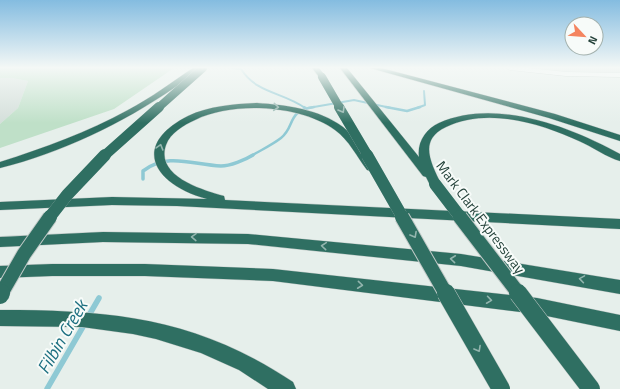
<svg xmlns="http://www.w3.org/2000/svg" width="620" height="389" font-family="'Titillium Web',sans-serif">
<style>
.built{fill:#d4dfda}
.green{fill:#bfe0c8}
.lines{fill:none;stroke-linecap:round;stroke-linejoin:round}
.stream-far3{stroke:#8ec9d4;stroke-width:2}
.stream-far2{stroke:#8ec9d4;stroke-width:2.5}
.stream-far1{stroke:#8ec9d4;stroke-width:3.5}
.stream{stroke:#8ec9d4;stroke-width:5.5}
.minor-casing{stroke:#a8b8b2;stroke-width:1}
.highway-casing{stroke:#c2cac8;stroke-width:1}
.minor{fill:#fff;fill-rule:evenodd}
.highway{fill:#2f6f62;fill-rule:evenodd}
.highway-bridge-far4-casing{stroke:#c2cac8;stroke-width:8;stroke-linecap:butt}
.highway-bridge-far3-casing{stroke:#c2cac8;stroke-width:10;stroke-linecap:butt}
.highway-bridge-far2-casing{stroke:#c2cac8;stroke-width:12;stroke-linecap:butt}
.highway-bridge-far1-casing{stroke:#c2cac8;stroke-width:16;stroke-linecap:butt}
.highway-bridge-casing{stroke:#c2cac8;stroke-width:19;stroke-linecap:butt}
.highway-bridge-far4{stroke:#2f6f62;stroke-width:8}
.highway-bridge-far3{stroke:#2f6f62;stroke-width:10}
.highway-bridge-far2{stroke:#2f6f62;stroke-width:12}
.highway-bridge-far1{stroke:#2f6f62;stroke-width:14}
.highway-bridge{stroke:#2f6f62;stroke-width:18}
.oneway{stroke:#93b5ae}
.labels{text-anchor:middle;dominant-baseline:central;stroke-width:4;stroke-linejoin:round;paint-order:stroke}
.street-label{font-size:14px;fill:#24423a;stroke:#f7fbf9}
.near-water-label{font-size:18px;font-style:italic;fill:#1c6f80;stroke:#f7fbf9}
</style>
<rect width="100%" height="100%" fill="#e6efeb"/>
<path class="built" d="M539,68H620V72L570,73Z
M0,78H12L28,81L18,108L0,124Z"/>
<path class="green" d="M0,68H174L114,109L0,148V124L18,108L28,81L12,78H0Z"/>
<g class="lines">
<path class="stream-far3" d="M232,68L241,69C257,94 283,92 305,108
M308,108L354,100L391,108
M417,108L425,105L424,91"/>
<path class="stream-far2" d="M304,107L306,108
M386,107L407,111L420,107
M251,156C261,150 272,145 281,138C296,126 286,111 314,107"/>
<path class="stream-far1" d="M143,179V171C168,152 193,165 221,166C230,166 245,160 253,155"/>
<path class="stream" d="M88,317L99,298
M47,389L84,325"/>
<defs>
<path id="minor" d="M507,68H529L566,72L620,73V77L566,76L510,70Z"/>
<path id="highway" d="M193,68H201C194,76 183,81 174,88C123,123 61,153 0,168V162C44,148 88,132 128,110C151,98 172,82 193,68Z
M312,68H319L326,77L324,78H320Z
M340,68H347L419,157C417,142 426,129 439,123C495,98 569,126 620,154V161C608,158 591,146 579,141C540,123 487,107 446,127C418,140 431,163 441,184L439,187H431L426,177L423,176Z
M370,68H381L555,114L620,135V141L549,118Z
M257,103C286,105 319,109 343,127C356,138 367,154 376,168L371,171L367,170C357,157 349,140 335,130C301,105 233,101 195,120C184,125 170,133 166,145C155,176 202,190 224,196L225,200L620,219V229L177,206L112,205L0,210V202L112,197L207,199C155,185 129,146 188,116C209,106 234,104 257,103Z
M103,232L248,234L461,254L620,280V294L461,266L248,244L103,242L0,247V237Z
M52,264H145L273,269L537,298L620,315V331L537,314L273,281L145,276H52L0,278V266Z
M0,310C113,310 197,318 293,382L296,389H268L239,370L201,353L156,339L133,334L82,327L0,326Z"/>
</defs>
<use href="#minor" class="minor-casing"/>
<use href="#highway" class="highway-casing"/>
<use href="#minor" class="minor"/>
<use href="#highway" class="highway"/>
<defs>
<path id="highway-bridge-far4" d="M322,77L340,108
M158,108L203,68"/>
<path id="highway-bridge-far3" d="M339,107L368,156
M104,156L159,107"/>
<path id="highway-bridge-far2" d="M367,155L403,218
M435,184L461,218
M49,218L67,195L105,155"/>
<path id="highway-bridge-far1" d="M402,217L446,294
M460,217L519,294
M1,294L24,254L50,217"/>
<path id="highway-bridge" d="M446,293L501,389
M518,293L591,389
M0,295L1,293"/>
</defs>
<use href="#highway-bridge-far4" class="highway-bridge-far4-casing"/>
<use href="#highway-bridge-far3" class="highway-bridge-far3-casing"/>
<use href="#highway-bridge-far2" class="highway-bridge-far2-casing"/>
<use href="#highway-bridge-far1" class="highway-bridge-far1-casing"/>
<use href="#highway-bridge" class="highway-bridge-casing"/>
<use href="#highway-bridge-far4" class="highway-bridge-far4"/>
<use href="#highway-bridge-far3" class="highway-bridge-far3"/>
<use href="#highway-bridge-far2" class="highway-bridge-far2"/>
<use href="#highway-bridge-far1" class="highway-bridge-far1"/>
<use href="#highway-bridge" class="highway-bridge"/>
</g>
<defs><path id="oneway-chevron" d="M-2-3.5L2.5 0L-2 3.5" fill="none" stroke-width="1.6" stroke-linecap="round" stroke-linejoin="round"/></defs>
<g class="oneway">
<use href="#oneway-chevron" transform="translate(276 107) rotate(5)"/>
<use href="#oneway-chevron" transform="translate(342 110) rotate(60)"/>
<use href="#oneway-chevron" transform="translate(160 147) rotate(-74)"/>
<use href="#oneway-chevron" transform="translate(414 235) rotate(61)"/>
<use href="#oneway-chevron" transform="translate(194 237) rotate(-178)"/>
<use href="#oneway-chevron" transform="translate(324 246) rotate(-175)"/>
<use href="#oneway-chevron" transform="translate(453 259) rotate(-174)"/>
<use href="#oneway-chevron" transform="translate(582 279) rotate(-171)"/>
<use href="#oneway-chevron" transform="translate(360 285) rotate(6)"/>
<use href="#oneway-chevron" transform="translate(489 300) rotate(8)"/>
<use href="#oneway-chevron" transform="translate(478 349) rotate(61)"/>
</g>
<linearGradient id="sky" x2="0" y2="1"><stop stop-color="#84bce0"/><stop offset="0.55" stop-color="#f4f8f6"/><stop offset="1" stop-color="#f4f8f6" stop-opacity="0"/></linearGradient>
<rect width="620" height="123" fill="url(#sky)"/>
<g class="labels">
<g class="street-label">
<text transform="translate(481 217) rotate(53)">Mark Clark Expressway</text>
</g>
<g class="near-water-label">
<text transform="translate(62 337) rotate(-60)">Filbin Creek</text>
</g>
</g>
<g transform="translate(584 36) rotate(116)"><circle r="19" fill="#f7fbf9" stroke="#a3b1ad"/>
<path d="M0-3L7 15L0 10L-7 15Z" fill="#f4845f"/>
<text y="-6" font-size="11" font-weight="bold" text-anchor="middle" fill="#24423a">N</text>
</g>
</svg>
